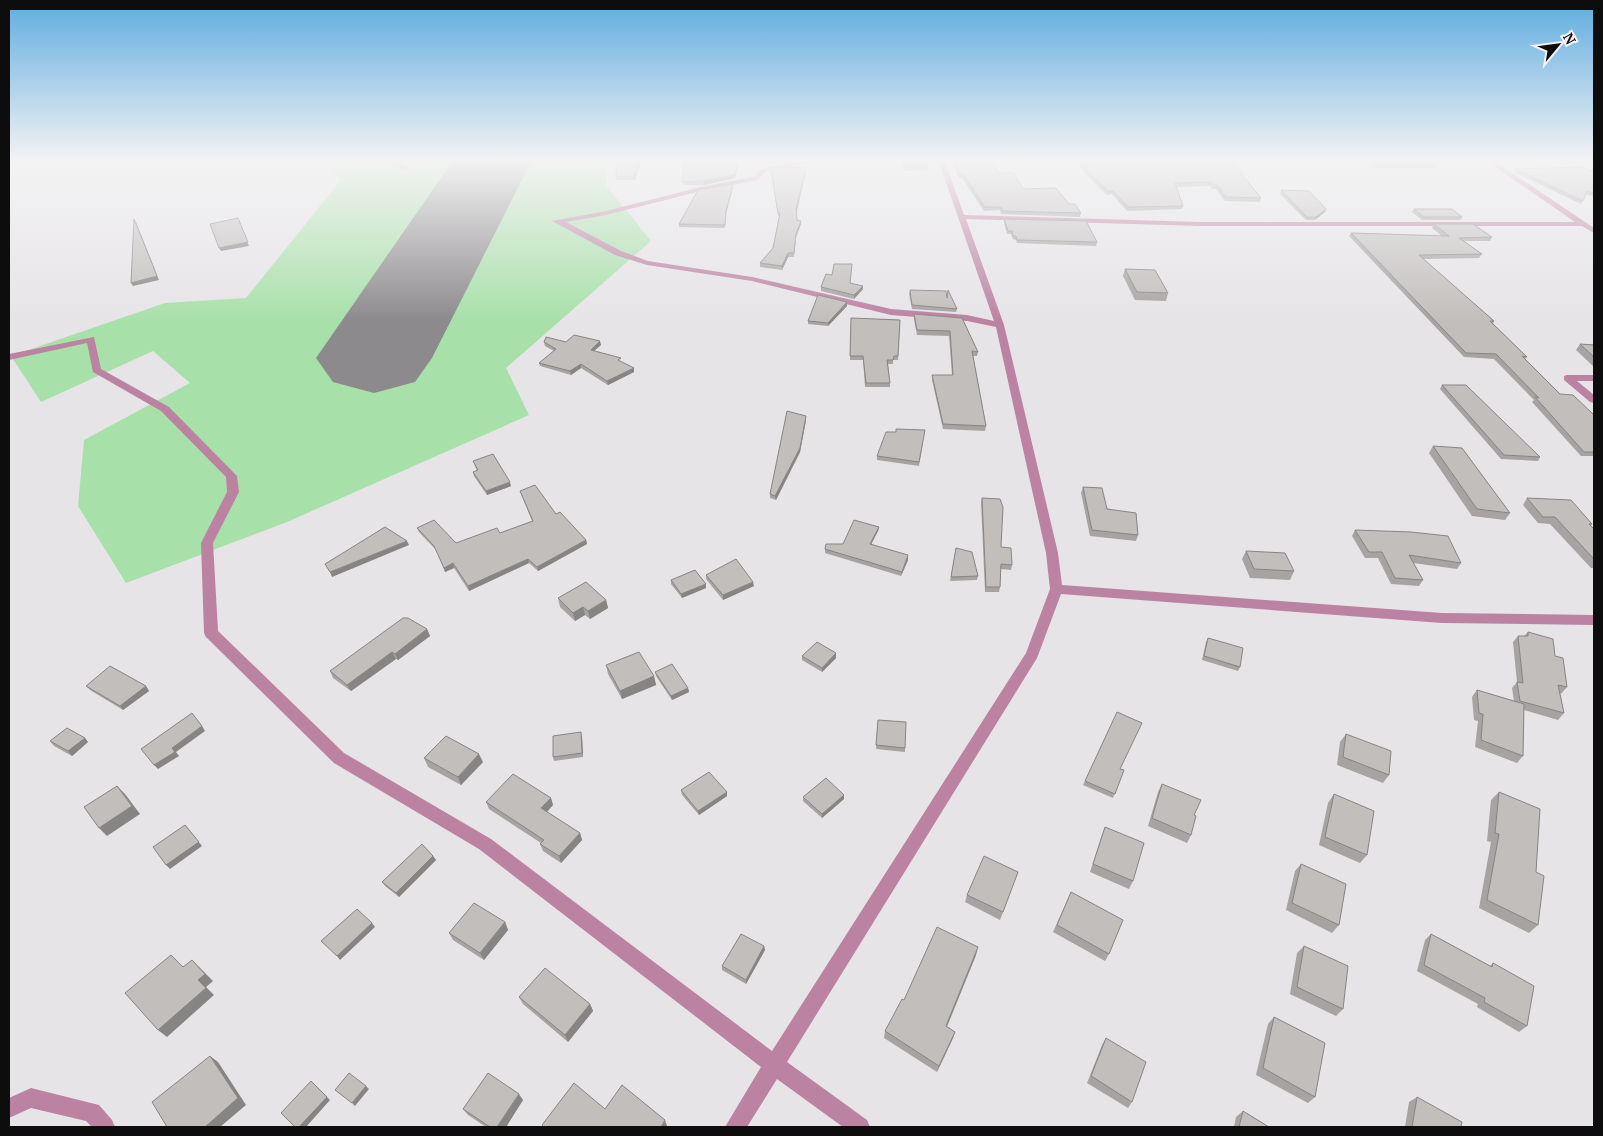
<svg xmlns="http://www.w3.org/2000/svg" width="1603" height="1136" font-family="'PT Serif',serif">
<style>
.green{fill:#a8e0a9}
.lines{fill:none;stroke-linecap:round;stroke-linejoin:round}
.runway{fill:#8c8a8c;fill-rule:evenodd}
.minor{fill:#bb82a2;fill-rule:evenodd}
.wall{fill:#a6a3a2}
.shaded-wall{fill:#878584}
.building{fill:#c1bebc;stroke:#878584}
</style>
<rect width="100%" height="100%" fill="#e6e4e7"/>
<path class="green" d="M326,162H607L606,185L651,241L506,368L529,415L287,522L126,583L78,506L84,440L190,383L153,351L41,402L11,356L165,303L246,298L341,180Z"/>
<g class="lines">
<path class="runway" d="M452,162H531L432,358L415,382L374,393L333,382L316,358Z"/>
<path class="minor" d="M385,162H395L411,169L406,170Z
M796,162H813L765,172L758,180L701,191L606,215L566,222L621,251L648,261L752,277L891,309L967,315L994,321L939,162H945L964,215L1200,222H1575L1488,162H1496L1594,228V233L1582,226H1200L966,219L1004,325L1058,553L1062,585L1442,613L1594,615V625L1442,623L1061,594L1037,658L787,1062L867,1120L870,1127H843L777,1079L747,1127H725L761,1067L479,849L334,763L206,637L204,633L201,543L227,492L226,477L161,411L93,372L87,343L9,360V354L94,337L101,369L169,407L237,476L239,492L213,543L218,631L344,753L491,839L772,1051L1026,653L1050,589L1046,553L996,327L967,321L891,315L752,281L647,265L615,255L552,221L606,211L701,187L756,176L761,169Z
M1567,375H1594V381H1577L1594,395V403L1590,402L1564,380V376Z
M31,1088L99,1105L112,1120L115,1127H92L86,1121L31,1108L9,1118V1098Z"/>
</g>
<path class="wall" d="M641,162L635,180H616V177Z
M901,162H926L928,167L927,170L904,171Z
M953,162H991L999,173L1023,189L1069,204L1081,213L1080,217L1001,214L1000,210L984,211L962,178H959Z
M1076,162H1232L1261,198L1260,202L1225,201L1216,189H1212L1210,186L1176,187L1183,206L1182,209L1127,211L1112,194L1107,195L1090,178Z
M1369,162H1433L1437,165L1435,168H1375Z
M683,164L738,165L735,178L704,185H683Z
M1515,169L1594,172V197L1586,194L1581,204L1514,172Z
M771,170L806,171L797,212V220L801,224L796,237L794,257H788L782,270L760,267V263L773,248L779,216H778Z
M733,187L726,214L725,228L679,227V224Z
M1281,190L1326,209L1325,212L1315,220H1306L1280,194Z
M1414,209L1462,217L1461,220H1422L1412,212Z
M1004,219L1097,242L1096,246L1017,243L1016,240L1013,239L1011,234H1007L1004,222Z
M1434,224L1492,237L1490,241H1464L1482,254L1479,258L1423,259L1494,321L1493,324L1527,357L1525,359L1560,394L1594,415V456H1581L1532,402L1534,400L1494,359L1464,357L1349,236L1351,233L1442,236L1432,228Z
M1125,269L1168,293L1166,301L1135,300L1123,276Z
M850,283L863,289L854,299L821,291V287Z
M910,290L947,298L957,309L956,312L912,309L909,294Z
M847,302V306L828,326L808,324V321Z
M914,314L962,318L978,352L977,356H973L986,426L985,431L943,429L932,380V375H952L949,336L917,335L914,319Z
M851,318L900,320L898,360H893V364H888L890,383V387H865L863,360H850Z
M544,342H566L601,345L594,351L634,368V372L608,385L581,368L571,375L540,366L539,363L554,351L545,346Z
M1580,344L1594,345V367L1576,350Z
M1442,385L1540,457L1538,461L1501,459L1440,389Z
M806,420L800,452L776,500L770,498V494Z
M925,430L919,466L877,460V456L896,432Z
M1433,446L1510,513L1505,520L1472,516L1429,453Z
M473,461L511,486L487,495L474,476L473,472L477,471Z
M1083,487L1138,535L1136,541L1090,536L1081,493Z
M520,491L556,514L586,540L587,544L538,571L529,563L469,591L454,568L445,572L436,550L419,532L417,528L456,543L500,533L532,521Z
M982,498L1001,547L1012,565L1011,570L1001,569L1000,587L999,592H985L981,502Z
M1527,498L1592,524L1591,526L1594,529V568H1591L1550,524L1538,523L1523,505Z
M879,527L878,531L871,545L908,555V560L901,576L825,553V549L843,544Z
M1355,530L1461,563L1457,569L1413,563L1423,580L1419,586L1391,584L1378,558H1365L1352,536Z
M956,548L978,576L977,580L950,581Z
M1246,551L1294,571L1290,580L1250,578L1242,559Z
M706,575L754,586L723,600L706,579Z
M671,580L706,588L682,598L671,584Z
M558,598L606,600L608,608L590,619L585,615L575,621L560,607Z
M427,629L430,636L398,660L396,659L351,691L333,678L330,671Z
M1528,632L1555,656L1567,687L1561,694L1560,693L1564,713L1558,720L1524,710L1523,756L1517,763L1475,747L1478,721L1474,720L1472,697L1477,690L1514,701L1512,688L1517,682L1513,642L1518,636H1524Z
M1208,638L1240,667L1238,671L1202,660L1206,642Z
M802,656L836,658L822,672L802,660Z
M606,665L654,676L656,685L622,699L608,674Z
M655,672L688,688L689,692L672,700L656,676Z
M86,686H146L149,691L123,710L90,690Z
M878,720L905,748V752L876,749Z
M1346,734L1389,775L1383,783L1337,765L1340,742Z
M582,736L583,757L554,761L553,757Z
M85,738L88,742L72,756L54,746L50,741Z
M424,758L483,762L461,785L428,767Z
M1120,769L1124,770L1113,798L1083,785L1085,781Z
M1162,784L1194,815L1191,835L1187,843L1148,826L1158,792Z
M681,790L727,792V796L699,815L682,795Z
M1499,792L1536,872L1538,925L1529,933L1479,908L1491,842L1487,841L1491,800Z
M1334,794L1367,855L1360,863L1319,845L1328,803Z
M844,795V799L822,818L803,801V797Z
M551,798L553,805L547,812L580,833L582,840L561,863L543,851L540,844L541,843L489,809L486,802Z
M1105,827L1133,881L1129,889L1090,872L1102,835Z
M433,856L436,860L399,897L385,886L382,882Z
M1301,864L1339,925L1332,933L1286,910L1295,871Z
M1018,872L1000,920L965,902L967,895Z
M1071,892L1109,954L1105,961L1053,932Z
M505,922L508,930L484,960L453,940L449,933Z
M1431,934L1490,966L1493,963L1527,1026L1519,1032L1477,1007L1478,1004L1417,971L1425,940Z
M764,946L765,950L746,984L722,970V966Z
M1304,946L1343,1009L1336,1016L1290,994L1297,953Z
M976,955L947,1027L955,1032L953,1038L937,1072L884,1038L885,1031L904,1000Z
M519,997L590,1004L593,1011L568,1042L523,1004Z
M1274,1017L1315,1097L1308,1103L1256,1075L1268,1024Z
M1106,1038L1132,1102L1128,1108L1087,1083L1102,1045Z
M1417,1097L1461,1127H1405L1409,1102Z
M523,1100L506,1127H486L468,1115L463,1109Z
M1243,1111L1269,1127H1234L1236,1117Z"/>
<path class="shaded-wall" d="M639,162H641L635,180L634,176Z
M738,162V165L735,178L704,185L703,181Z
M806,168V171L796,212V209Z
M733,184V187L726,214L725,228L726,210Z
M1326,209L1325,212L1315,220L1316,217Z
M238,218L249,246L221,251L219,248Z
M801,221V224L796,237L794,257L796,234Z
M136,222L159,280L133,286L131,283Z
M788,253V257L782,270V266Z
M863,286V289L854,299V295Z
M847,302V306L828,326V323Z
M600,341L601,345L591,353V350Z
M581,364V368L571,375L570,371Z
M634,368V372L608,385L607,381Z
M806,416V420L800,452L776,500L775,496Z
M510,482L511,486L487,495L486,491Z
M879,527L878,531L869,548L870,544Z
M586,540L587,544L538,571L537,567Z
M407,541L409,545L332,577L330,572Z
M908,555V560L901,576L902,572Z
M528,559L529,563L469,591L468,586Z
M453,563L454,568L445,572L444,568Z
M753,582L754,586L723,600V595Z
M706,584V588L682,598L681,594Z
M606,600L608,608L590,619L588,611Z
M583,607L585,615L575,621L573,613Z
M427,629L430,636L398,660L395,654Z
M392,652L396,659L351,691L347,685Z
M836,653V658L822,672V668Z
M654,676L656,685L622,699L620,691Z
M146,686L149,691L123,710L120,706Z
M688,688L689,692L672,700L671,696Z
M202,726L205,731L176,752L179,756L158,769L154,765L172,748Z
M581,732L582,736L583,757L582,753Z
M85,738L88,742L72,756L68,751Z
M479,754L483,762L461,785L458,777Z
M117,786L125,794L140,814L107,836L99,828Z
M727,792V796L699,815L698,811Z
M844,795V799L822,818V814Z
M551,798L553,805L544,815L541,808Z
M185,825L202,846L170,869L166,865Z
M580,833L582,840L561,863L559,856Z
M433,856L436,860L399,897L396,893Z
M505,922L508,930L484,960L480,953Z
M372,923L375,927L340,960L337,956Z
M764,946L765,950L746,984V980Z
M978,947L976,955L944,1033L946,1026Z
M192,960L213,981L206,987L214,995L167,1037L158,1030L198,980Z
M590,1004L593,1011L568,1042L565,1035Z
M955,1032L953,1038L937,1072L939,1066Z
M210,1056L218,1062L246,1105L220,1127H205Z
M311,1081L330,1100L306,1127H299Z
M366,1086L369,1089L355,1106L352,1103Z
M519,1094L523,1100L506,1127H497Z
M665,1120L667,1126V1127H661Z"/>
<path class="building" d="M617,162H639L634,176L616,177Z
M687,162L719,163L738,162L735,175L703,181L683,182V164H687Z
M903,162H926L928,167H904Z
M954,162H991L999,173H1014L1023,189L1056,188L1069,204H1075L1081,213L1002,211L1001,207H985L963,174H959Z
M1080,162H1232L1261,198L1226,197L1217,185H1213L1211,182L1175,183L1183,206L1128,207L1113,191H1108L1091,175Z
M1374,162H1433L1437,165H1376Z
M782,167L806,168L796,209L797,220L801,221L796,234L794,253H788L782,266L760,263L773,248L780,213H778L771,170Z
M1582,167L1594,172V193L1587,191L1583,201L1515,169Z
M733,184L726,210L725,225L679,224L698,190Z
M1281,190L1309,191L1326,209L1316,217H1307Z
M1414,209H1452L1462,217H1424Z
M238,218L248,242L219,248L210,224Z
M134,219L157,276L131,283Z
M1004,219L1086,221L1097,242L1017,240L1016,236H1013L1012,231H1008Z
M1434,224H1473L1492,237L1459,238L1482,254L1419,255L1494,321H1490L1527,357L1522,356L1560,394L1573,395L1594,415V452H1584L1535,397L1539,398L1496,354L1466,353L1351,233L1449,236Z
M834,264H852L850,283L863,286L854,295L821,287L826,274L832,275Z
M1125,269L1155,270L1168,293L1137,292Z
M910,290L946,291L947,298L948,290L957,309L912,305Z
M818,295L847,302L828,323L808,321Z
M914,314L962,318L978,352L972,351L986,426L943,424L932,375H953L950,331L917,330Z
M851,318L900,320L898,356H894L893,360H887L890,383H866L863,356H850Z
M574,335L600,341L591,350L621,358L618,360L634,368L607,381L581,364L570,371L539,363L556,349L544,342L546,337L566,342Z
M1580,344L1594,345V357Z
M1442,385H1466L1540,457L1504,455Z
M787,411L806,416L800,448L775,496L770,494Z
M896,429L925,430L919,462L877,456L886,432H896Z
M1433,446L1462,448L1510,513L1477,509Z
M493,454L510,482L486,491L473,472L478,470L473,461Z
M535,485L556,514L560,512L586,540L537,567L528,559L468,586L453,563L444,568L434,546L417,528L434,520L456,543L497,528L500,533L533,521L520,491Z
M1083,487L1102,488L1107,509L1136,513L1138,535L1092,530Z
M982,498L1000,499L1003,507L1001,547L1011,548L1012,565L1001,564L1000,587H986Z
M1527,498L1571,500L1592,524H1589L1594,529V559L1555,517H1543Z
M854,520L879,527L870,544L908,555L902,572L825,549L826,544H843Z
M385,527L407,541L330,572L325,564Z
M1355,530L1411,532L1448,536L1461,563L1409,555L1423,580L1395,578L1382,552H1369Z
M956,548L972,552L978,576L951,577Z
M1246,551L1285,553L1294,571L1254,569Z
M736,559L753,582L723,595L706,575Z
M695,570L706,584L681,594L671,580Z
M586,582L606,600L588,611L583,607L573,613L558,598Z
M403,618H408L427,629L395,654L392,652L347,685L330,671Z
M1528,632L1553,639L1555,656L1563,658L1567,687L1558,685L1564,713L1520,701L1517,682L1523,683L1518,636H1528Z
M1208,638L1243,648L1240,667L1204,656Z
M817,642L836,653L822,668L802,656Z
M639,652L654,676L620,691L606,665Z
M672,664L688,688L671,696L655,672Z
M110,666L146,686L120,706L86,686Z
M1477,690L1524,704L1523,756L1481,740L1483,714L1479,713Z
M1117,712L1142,723L1120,769L1124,770L1115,794L1085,781Z
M192,713L202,726L172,748L175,752L154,765L141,749Z
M878,720L906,722L905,748L876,745Z
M67,728L85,738L68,751L50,741Z
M581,732L582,753L553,757V736Z
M1346,734L1391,751L1389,775L1343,757Z
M446,736L479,754L458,777L424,758Z
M709,772L727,792L698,811L681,790Z
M513,774L551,798L541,808L580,833L559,856L540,844L544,840L486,802Z
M826,778L844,795L822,814L803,797Z
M1162,784L1201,800L1194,815L1196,816L1191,835L1152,818Z
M117,786L132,806L99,828L84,807Z
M1499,792L1540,809L1536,872L1544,876L1538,925L1487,900L1499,834L1495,833Z
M1334,794L1374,811L1367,855L1325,837Z
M185,825L199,842L166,865L153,847Z
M1105,827L1144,843L1133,881L1093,864Z
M422,844L433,856L396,893L382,882Z
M984,856L1018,872L1003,912L967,895Z
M1301,864L1346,884L1339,925L1292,903Z
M1071,892L1123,920L1109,954L1057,925Z
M474,903L505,922L480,953L449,933Z
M357,909L372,923L337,956L321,941Z
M937,927L978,947L946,1026L955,1032L939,1066L885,1031L902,999L904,1000Z
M741,934L764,946L746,980L722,966Z
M1431,934L1492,967L1493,963L1534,986L1527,1026L1484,1002L1485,998L1424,965Z
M1304,946L1348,966L1343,1009L1297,987Z
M171,955L183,967L192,960L205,974L198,980L206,988L158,1030L125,993Z
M545,968L590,1004L565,1035L519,997Z
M1274,1017L1325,1043L1315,1097L1263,1068Z
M1106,1038L1146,1062L1132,1102L1091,1076Z
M210,1056L238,1098L205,1127H167L152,1102Z
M349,1073L366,1086L352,1103L335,1090Z
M488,1073L519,1094L497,1127H490L463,1109Z
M311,1081L327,1097L299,1127H295L281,1113Z
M574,1083L605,1109L622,1085L665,1120L661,1127H544L542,1125Z
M1417,1097L1462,1122L1461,1127H1412Z
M1243,1111L1269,1127H1239Z"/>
<linearGradient id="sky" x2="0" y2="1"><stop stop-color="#5face0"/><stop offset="0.5" stop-color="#f4f3f4"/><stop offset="1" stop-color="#f4f3f4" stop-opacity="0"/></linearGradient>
<rect width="1603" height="321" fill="url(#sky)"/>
<rect width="1603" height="1136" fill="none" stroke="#0e0d0e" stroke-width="20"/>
<g transform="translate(1558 45) rotate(61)" stroke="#f4f2f5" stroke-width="4" paint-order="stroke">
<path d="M0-4L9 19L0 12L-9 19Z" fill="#0e0d0e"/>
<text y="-8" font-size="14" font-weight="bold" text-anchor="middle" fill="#0e0d0e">N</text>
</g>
</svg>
